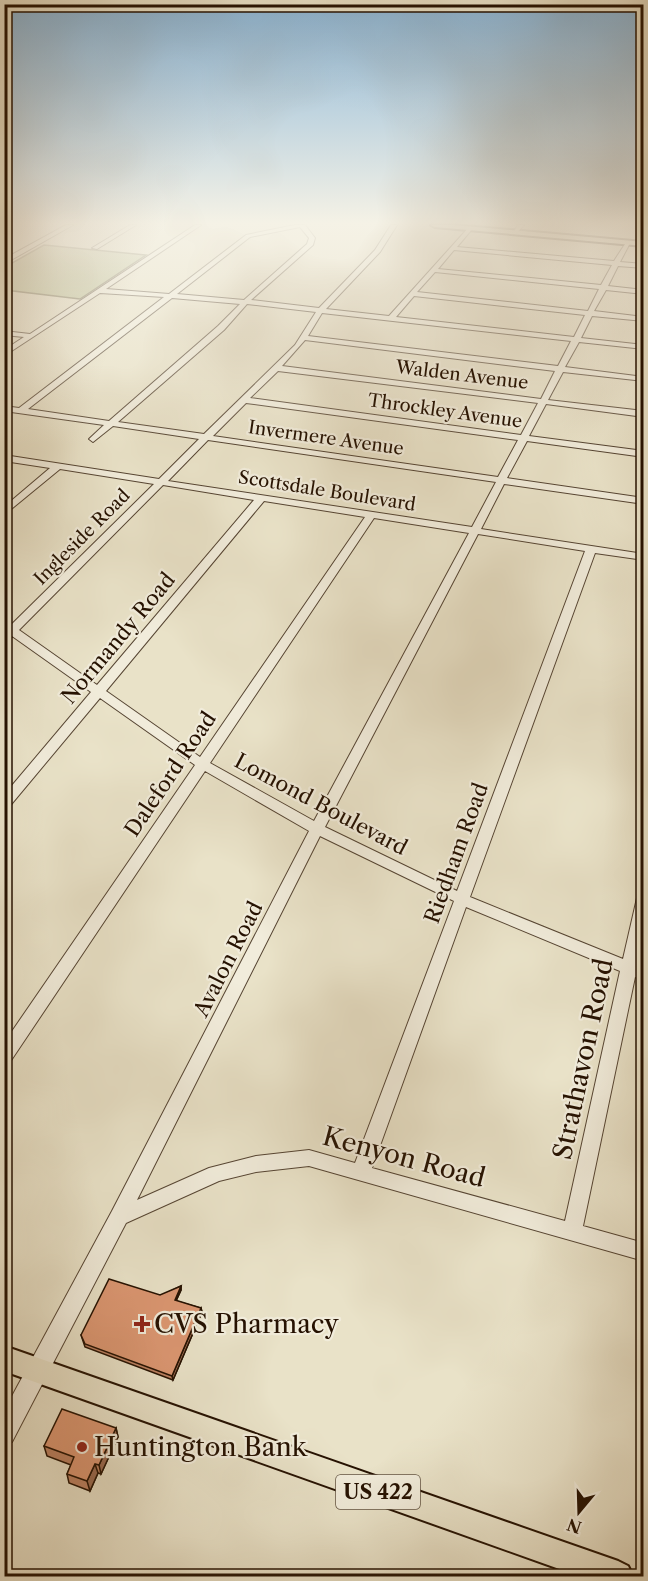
<svg xmlns="http://www.w3.org/2000/svg" width="648" height="1581" font-family="'Libre Caslon Text',serif">
<style>
.green{fill:#bbc293;stroke:#706a4a;stroke-width:1.5}
.lines{fill:none;stroke-linecap:round;stroke-linejoin:round}
.minor-casing{stroke:#564533;stroke-width:2}
.major-casing{stroke:#251101;stroke-width:4}
.minor{fill:#f1ecdb;fill-rule:evenodd}
.major{fill:#e9e2c8;fill-rule:evenodd}
.wall{fill:#bc8161;stroke:#251101;stroke-width:1.5}
.shaded-wall{fill:#99694f;stroke:#251101;stroke-width:1.5}
.building{fill:#db9671;stroke:#251101;stroke-width:1.5}
.poi-dot{fill:#8f2418;stroke:#f1ecdb;stroke-width:2}
.labels{text-anchor:middle;dominant-baseline:central;stroke-width:4.5;stroke-linejoin:round;paint-order:stroke}
.far-street-label{font-size:18px;fill:#251101;stroke:#f1ecdb}
.shield{fill:#f1ecdb;stroke:#625342;stroke-width:1.5}
.shield-label{font-size:20px;font-weight:bold;fill:#251101}
.street-label{font-size:21px;fill:#251101;stroke:#f1ecdb}
.near-street-label{font-size:26px;fill:#251101;stroke:#f1ecdb}
.near-poi-label{font-size:26px;fill:#251101;stroke:#f1ecdb;text-anchor:start}
</style>
<rect width="100%" height="100%" fill="#e9e2c8"/>
<filter id="stains"><feTurbulence type="fractalNoise" baseFrequency=".00333" numOctaves="4"/><feColorMatrix values="0 0 0 0 .2 0 0 0 0 .09 0 0 0 0 .02 0 0 0 .5 -.17"/></filter>
<radialGradient id="worn" r=".72"><stop offset=".6" stop-color="#630" stop-opacity="0"/><stop offset="1" stop-color="#630" stop-opacity=".3"/></radialGradient>
<path class="green" d="M44,245L146,255L80,299L5,290V267Z"/>
<g class="lines">
<defs>
<path id="minor" d="M66,225H73L4,264V259Z
M130,225H136L97,249L92,248Z
M195,225H201L106,289L169,294L246,235L295,225H305L315,238L313,245L251,300L319,308L375,250L391,225H397L380,252L326,309L389,316L470,226L473,228L457,247L614,261L627,241L630,243L620,262L644,264V268L618,266L608,286L644,290V294L606,290L594,311L644,317V321L592,316L581,338L644,345V349L579,342L565,367L644,377V381L563,372L548,400L644,411V417L546,404L529,436L644,451V457L527,441L507,478L644,498V504L504,484L481,529L644,554V560L595,553L470,897L623,959L637,898L644,893V936L637,965L644,967V980L635,977L583,1226L644,1243V1261L309,1166L256,1172L219,1181L126,1223L12,1442L4,1445V1411L112,1211L309,831L205,771L10,1062L4,1064V1043L195,765L100,698L9,807L4,808V795L91,692L12,636L4,641V622L11,625L154,484L60,469L4,515V507L50,468L4,461V455L159,479L199,439L113,426L93,442L89,439L104,425L4,411V406L19,408L164,297L100,293L4,356V350L24,337L4,335V331L30,334ZM300,227L309,238L307,244L244,300L177,294L250,237ZM454,250L612,265L601,285L438,269ZM435,272L599,289L588,311L417,292ZM414,296L585,315L574,337L396,317ZM172,298L240,304L218,326L109,421L28,409ZM247,304L316,312L295,345L204,434L118,422L224,330ZM322,313L571,341L558,366L308,336ZM305,340L555,371L541,399L282,366ZM278,371L538,403L521,435L250,398ZM246,403L518,440L498,477L213,436ZM208,440L496,482L472,527L168,481ZM163,485L254,500L97,685L19,630ZM264,501L365,517L200,757L106,691ZM374,518L469,533L314,821L210,763ZM478,534L585,551L457,891L325,827ZM320,836L454,901L355,1163L309,1150L256,1156L209,1168L137,1200ZM466,907L620,971L565,1221L372,1168Z
M518,225H524L517,233H513Z"/>
<path id="major" d="M431,225H454L644,242V246L435,227Z
M4,1346L618,1561L628,1566L633,1576H579L4,1371Z"/>
</defs>
<use href="#minor" class="minor-casing"/>
<use href="#major" class="major-casing"/>
<use href="#minor" class="minor"/>
<use href="#major" class="major"/>
</g>
<path class="wall" d="M181,1286V1290L176,1301L201,1308L202,1312L173,1380L85,1347L81,1335Z
M116,1428L118,1437L101,1474L98,1473L90,1491L69,1483L67,1474L71,1465L47,1456L44,1446Z"/>
<path class="shaded-wall" d="M181,1286V1290L175,1303V1300Z
M201,1308L202,1312L173,1380L172,1376Z
M116,1428L118,1437L101,1474L99,1465Z
M95,1464L98,1473L90,1491L87,1481Z"/>
<path class="building" d="M109,1279L160,1295L181,1286L175,1300L201,1308L172,1376L85,1344L81,1335Z
M62,1409L116,1428L99,1465L95,1464L87,1481L67,1474L74,1457L44,1446Z"/>
<linearGradient id="sky" x2="0" y2="1"><stop stop-color="#8ab6d8"/><stop offset="0.5" stop-color="#f5f2e6"/><stop offset="1" stop-color="#f5f2e6" stop-opacity="0"/></linearGradient>
<rect width="648" height="446" fill="url(#sky)"/>
<g class="poi-dot">
<path d="M139 1315h6v6h6v6h-6v6h-6v-6h-6v-6h6z"/>
<circle cx="82" cy="1447" r="6"/>
</g>
<g class="labels">
<g class="far-street-label">
<text transform="translate(462 375) rotate(7)">Walden Avenue</text>
<text transform="translate(445 411) rotate(8)">Throckley Avenue</text>
<text transform="translate(326 438) rotate(8)">Invermere Avenue</text>
<text transform="translate(327 491) rotate(9)">Scottsdale Boulevard</text>
<text transform="translate(82 537) rotate(-45)">Ingleside Road</text>
</g>
<rect class="shield" x="336" y="1475" width="84" height="34" rx="4.5"/>
<g class="shield-label">
<text x="378" y="1492">US 422</text>
</g>
<g class="street-label">
<text transform="translate(118 638) rotate(-50)">Normandy Road</text>
<text transform="translate(170 774) rotate(-56)">Daleford Road</text>
<text transform="translate(321 804) rotate(28)">Lomond Boulevard</text>
<text transform="translate(456 853) rotate(-70)">Riedham Road</text>
<text transform="translate(228 959) rotate(-63)">Avalon Road</text>
</g>
<g class="near-street-label">
<text transform="translate(583 1059) rotate(-78)">Strathavon Road</text>
<text transform="translate(404 1157) rotate(15)">Kenyon Road</text>
</g>
<g class="near-poi-label">
<text x="154" y="1324">CVS Pharmacy</text>
<text x="94" y="1447">Huntington Bank</text>
</g>
</g>
<rect width="648" height="1581" fill="none" stroke="#e9e2c8" stroke-width="24"/>
<rect x="6" y="6" width="636" height="1569" fill="none" stroke="#251101" stroke-width="3"/>
<rect x="12" y="12" width="624" height="1557" fill="none" stroke="#251101" stroke-width="1.5"/>
<g transform="translate(579 1512) rotate(199)" stroke="#f1ecdb" stroke-width="4.5" paint-order="stroke">
<path d="M0-4.5L10 22L0 15L-10 22Z" fill="#251101"/>
<text y="-9" font-size="16" font-weight="bold" text-anchor="middle" fill="#251101">N</text>
</g>
<rect width="100%" height="100%" filter="url(#stains)"/>
<rect width="100%" height="100%" fill="url(#worn)"/>
</svg>
